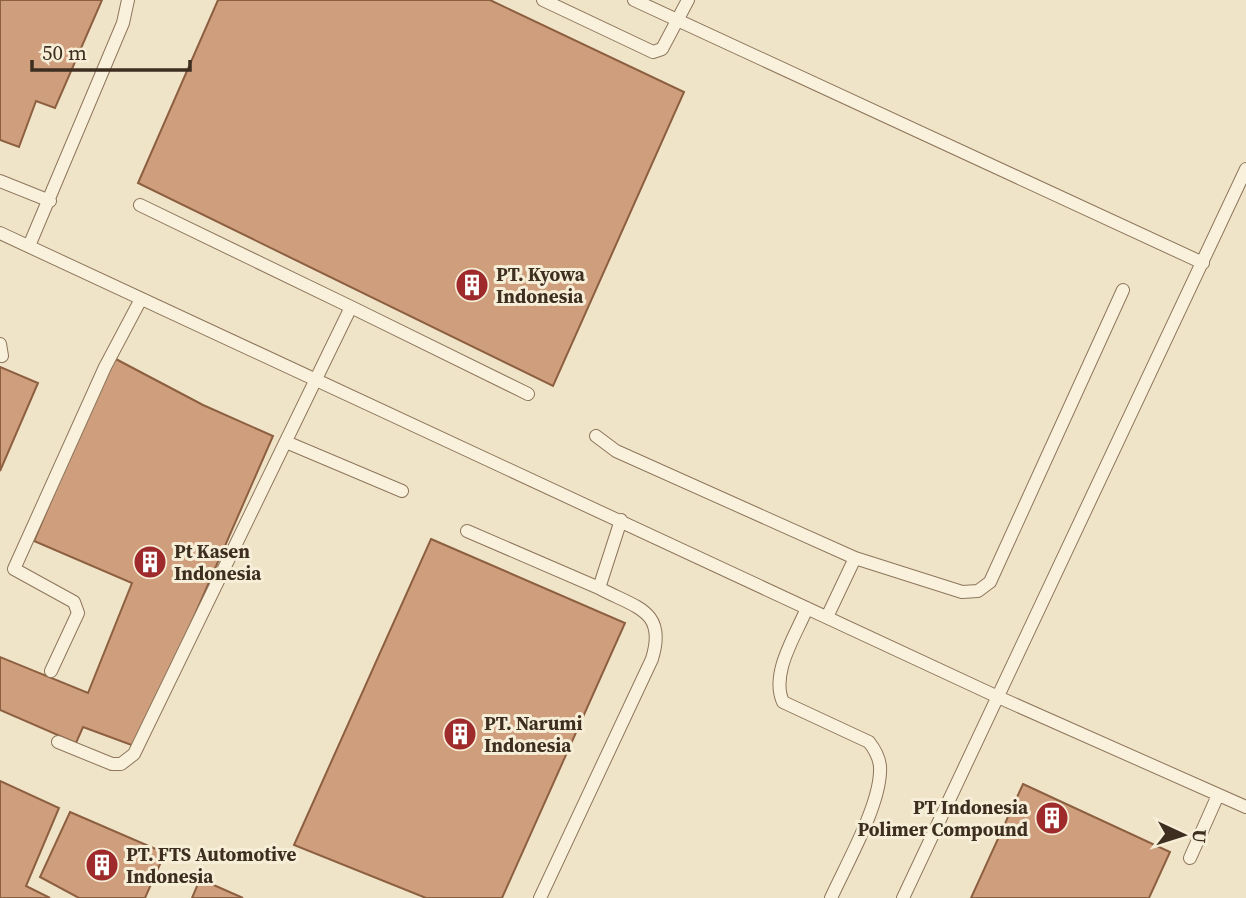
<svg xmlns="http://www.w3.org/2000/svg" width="1246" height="898" font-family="'Source Serif 4',serif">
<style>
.building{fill:#cf9f7d;stroke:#8d5f41;stroke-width:2}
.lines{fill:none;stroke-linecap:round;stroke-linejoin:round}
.lane-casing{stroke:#8d765c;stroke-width:14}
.lane{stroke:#faf1dc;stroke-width:12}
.labels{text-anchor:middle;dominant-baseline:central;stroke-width:6;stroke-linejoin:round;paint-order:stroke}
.poi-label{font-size:19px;font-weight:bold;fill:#3d2e20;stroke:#f7eed8;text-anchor:start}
</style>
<rect width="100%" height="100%" fill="#f0e4c8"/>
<path class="building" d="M0,0H102L55,108L36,101L19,147L0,140Z
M218,0H490L684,92L553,386L138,183Z
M112,357L203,405L273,436L137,747L83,727L76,743L0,710V657L88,693L132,583L34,541Z
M0,367L38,383L0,471Z
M431,539L625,623L502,898H426L294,845Z
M0,781L59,808L26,886L50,898H0Z
M1023,784L1170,852L1149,898H971Z
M70,812L165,853L145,898H79L40,877Z
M200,879L243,898H192Z"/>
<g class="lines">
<defs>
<path id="lane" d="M543,0L653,52L662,49L688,0
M634,0L1203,263
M0,181L50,201
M140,205L351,307
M0,233L998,697L1246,807
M29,246L123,23L128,0
M0,344L2,356
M596,436L616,451L855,558
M286,442L402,491
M467,531L599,588L621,520
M807,608C796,635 770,673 783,702L869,742C876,751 881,761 880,772C879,807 846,865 831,898
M827,617L855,558L962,592L978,591L990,582L1123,290
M51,671L78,613L74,602L14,569L105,367L141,299
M58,742L112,764H121L134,754L351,307L528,394
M1190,858L1218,795
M540,898L652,659C667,610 636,608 599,588
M903,898L1246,169"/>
</defs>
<use href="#lane" class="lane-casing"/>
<use href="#lane" class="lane"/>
</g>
<defs>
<symbol id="building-disc" viewBox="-11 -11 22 22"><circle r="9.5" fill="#9e2a2b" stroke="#f7eed8"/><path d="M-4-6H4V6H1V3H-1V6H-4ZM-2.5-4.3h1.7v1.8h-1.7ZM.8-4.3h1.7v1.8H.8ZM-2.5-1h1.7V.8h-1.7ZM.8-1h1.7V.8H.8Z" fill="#fff"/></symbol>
</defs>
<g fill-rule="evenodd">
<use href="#building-disc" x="453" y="266" width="38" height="38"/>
<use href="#building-disc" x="131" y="543" width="38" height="38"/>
<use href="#building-disc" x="441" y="715" width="38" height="38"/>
<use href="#building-disc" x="1033" y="799" width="38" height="38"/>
<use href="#building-disc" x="83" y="846" width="38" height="38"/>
</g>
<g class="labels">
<g class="poi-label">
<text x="496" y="274">PT. Kyowa<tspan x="496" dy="22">Indonesia</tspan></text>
<text x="174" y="551">Pt Kasen<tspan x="174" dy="22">Indonesia</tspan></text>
<text x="484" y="723">PT. Narumi<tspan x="484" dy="22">Indonesia</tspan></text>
<text x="1028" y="807" text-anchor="end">PT Indonesia<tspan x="1028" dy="22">Polimer Compound</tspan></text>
<text x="126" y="854">PT. FTS Automotive<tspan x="126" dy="22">Indonesia</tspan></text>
</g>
</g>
<g transform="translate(1183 835) rotate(94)" stroke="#f7eed8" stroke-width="5" paint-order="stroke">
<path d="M0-5L12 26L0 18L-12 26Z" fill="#3d2e20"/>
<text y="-10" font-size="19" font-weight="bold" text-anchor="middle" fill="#3d2e20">U</text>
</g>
<path d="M32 60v10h158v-10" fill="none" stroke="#3d2e20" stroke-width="3.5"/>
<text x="42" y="60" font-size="21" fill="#3d2e20" stroke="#f7eed8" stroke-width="5" paint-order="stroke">50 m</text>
</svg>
